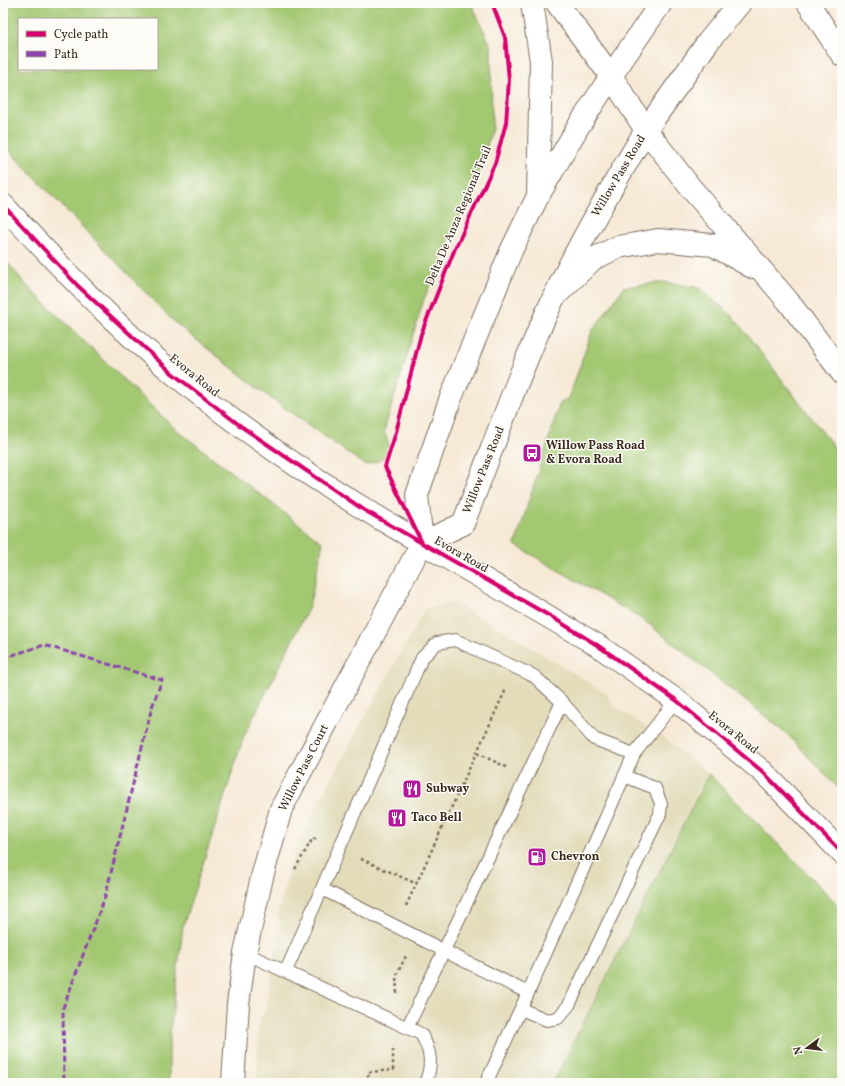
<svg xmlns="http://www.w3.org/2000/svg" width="845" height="1086" font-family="Vollkorn,serif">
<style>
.built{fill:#e2dcba}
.green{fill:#a3c872;stroke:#6f7948;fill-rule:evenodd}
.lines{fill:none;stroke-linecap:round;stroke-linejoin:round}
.service-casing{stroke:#7c6d5e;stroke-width:14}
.minor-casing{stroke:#7c6d5e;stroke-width:24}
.tertiary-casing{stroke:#7c6d5e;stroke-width:24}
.secondary-casing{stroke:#7c6d5e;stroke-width:24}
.motorway-casing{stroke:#7c6d5e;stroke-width:24}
.path{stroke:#7c6d5e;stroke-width:2.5;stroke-dasharray:3 3;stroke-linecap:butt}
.service{stroke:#fff;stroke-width:12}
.minor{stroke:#fff;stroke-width:22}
.tertiary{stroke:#fff;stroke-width:22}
.secondary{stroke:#fff;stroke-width:22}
.motorway{stroke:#fff;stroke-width:22}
.quiet{stroke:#8e44ad;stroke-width:3;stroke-dasharray:6 3;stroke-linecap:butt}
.cycleway-casing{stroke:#fdfcf7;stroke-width:6}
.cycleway{stroke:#d6006c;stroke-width:4}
.labels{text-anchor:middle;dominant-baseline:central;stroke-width:3;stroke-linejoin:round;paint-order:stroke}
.street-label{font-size:12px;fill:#3b2a1e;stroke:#fdfcf7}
.poi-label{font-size:12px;font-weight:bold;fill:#3b2a1e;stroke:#fdfcf7;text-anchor:start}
</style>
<rect width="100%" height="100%" fill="#fdfcf7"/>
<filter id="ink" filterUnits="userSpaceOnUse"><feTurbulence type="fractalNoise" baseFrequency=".025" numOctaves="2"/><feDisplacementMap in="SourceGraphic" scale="8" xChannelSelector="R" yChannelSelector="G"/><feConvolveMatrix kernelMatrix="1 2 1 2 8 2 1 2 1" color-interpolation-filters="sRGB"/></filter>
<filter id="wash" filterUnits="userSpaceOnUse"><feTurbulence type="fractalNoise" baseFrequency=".012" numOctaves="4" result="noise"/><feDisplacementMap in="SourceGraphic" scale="16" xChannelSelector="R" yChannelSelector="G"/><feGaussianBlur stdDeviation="0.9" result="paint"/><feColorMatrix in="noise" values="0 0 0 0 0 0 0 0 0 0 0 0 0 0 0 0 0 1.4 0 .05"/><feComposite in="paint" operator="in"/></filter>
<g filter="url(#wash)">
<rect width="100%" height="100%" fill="#f6e9d5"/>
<path class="built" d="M451,602L499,628L606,693L614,706L668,741L709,774L553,1083H257L258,1026L265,1010L280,922L278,914L282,895L296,848L332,777L425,609Z"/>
<path class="green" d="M3,3H471L491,46L492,128L480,169L424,299L384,431C385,435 389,442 389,447C389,459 374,463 365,465L269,397L174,322L14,156L3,142ZM19,19H157V69H19Z
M3,257L27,286L173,427L323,543L309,607L244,736L183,926L169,1041V1083H3Z
M664,282L700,288L734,318L842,457V792L785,732L645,621L515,545L560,403L569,398L592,331L624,287Z
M709,774L842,909V1083H553Z"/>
</g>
<g filter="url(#ink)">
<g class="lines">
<defs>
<path id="service" d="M322,889L528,993
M245,953L421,1034C431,1051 433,1065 425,1083
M286,971L422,658L437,643L455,640L534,676L562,702L594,739L634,754
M521,1009L547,1020L558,1018L569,1005L660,814L661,804L655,788L624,776
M408,1026L562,702
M486,1083L528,993L634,754L676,700"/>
<path id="minor" d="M233,1083L238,1004L245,953L262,877L281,809L422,543L597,645L676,700L763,772L842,853"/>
<path id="tertiary" d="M3,205C57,263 111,322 173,373C250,437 335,494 422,543
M422,543L417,495L450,400L511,251L538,196L578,127L611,76
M422,543L463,524C493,448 519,371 554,297C581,239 613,185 646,130"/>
<path id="secondary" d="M611,76L661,3
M646,130L708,42L740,3"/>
<path id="motorway" d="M532,3L541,61L538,196
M557,3L611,76L646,130L690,187L788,301L842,373
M808,3L842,55
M554,297L593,259L618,247L658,240L713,245L752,267"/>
</defs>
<use href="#service" class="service-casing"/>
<use href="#minor" class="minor-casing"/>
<use href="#tertiary" class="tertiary-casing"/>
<use href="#secondary" class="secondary-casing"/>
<use href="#motorway" class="motorway-casing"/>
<path class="path" d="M477,753L506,767
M361,859L417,884
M295,869L313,838L318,840
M406,906L506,689
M397,993L396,976L406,956
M369,1083L368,1072L393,1070V1046"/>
<use href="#service" class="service"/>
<use href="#minor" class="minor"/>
<use href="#tertiary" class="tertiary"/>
<use href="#secondary" class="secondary"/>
<use href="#motorway" class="motorway"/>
<path class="quiet" d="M3,658L44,645L162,680L152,707L105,897L63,1008L64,1083"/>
<defs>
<path id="cycleway" d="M3,205L77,285L172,373L242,427L364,510L555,619L597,645L676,700L763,772L842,853
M422,543L385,467L396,432L421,334L454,251L495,163L506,123L509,80L505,37L492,3"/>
</defs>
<use href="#cycleway" class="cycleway-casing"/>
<use href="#cycleway" class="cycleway"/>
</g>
</g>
<defs>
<symbol id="bus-square" viewBox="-11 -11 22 22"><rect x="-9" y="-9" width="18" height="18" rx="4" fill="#b5179e" stroke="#fdfcf7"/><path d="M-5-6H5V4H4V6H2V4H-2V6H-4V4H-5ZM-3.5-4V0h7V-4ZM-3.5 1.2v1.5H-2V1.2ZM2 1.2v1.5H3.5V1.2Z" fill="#fff"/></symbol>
<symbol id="restaurant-square" viewBox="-11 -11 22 22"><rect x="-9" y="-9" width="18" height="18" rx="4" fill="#b5179e" stroke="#fdfcf7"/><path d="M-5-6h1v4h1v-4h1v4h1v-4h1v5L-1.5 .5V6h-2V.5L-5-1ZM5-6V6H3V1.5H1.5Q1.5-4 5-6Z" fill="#fff"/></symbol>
<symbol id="fuel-square" viewBox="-11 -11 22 22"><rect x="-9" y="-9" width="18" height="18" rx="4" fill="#b5179e" stroke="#fdfcf7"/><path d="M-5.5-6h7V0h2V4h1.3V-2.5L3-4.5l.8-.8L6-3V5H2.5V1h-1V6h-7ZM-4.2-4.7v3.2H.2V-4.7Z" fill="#fff"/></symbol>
</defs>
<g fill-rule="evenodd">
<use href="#bus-square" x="521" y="442" width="22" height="22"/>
<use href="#restaurant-square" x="401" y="778" width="22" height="22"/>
<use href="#restaurant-square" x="386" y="807" width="22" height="22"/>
<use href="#fuel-square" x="526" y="846" width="22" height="22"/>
</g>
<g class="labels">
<g class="street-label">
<text transform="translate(619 176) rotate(-59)">Willow Pass Road</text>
<text transform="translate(459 216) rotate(-67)">Delta De Anza Regional Trail</text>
<text transform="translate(194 376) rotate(39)">Evora Road</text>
<text transform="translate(484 470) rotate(-68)">Willow Pass Road</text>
<text transform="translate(461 555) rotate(30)">Evora Road</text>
<text transform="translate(733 733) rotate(39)">Evora Road</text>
<text transform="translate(304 768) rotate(-63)">Willow Pass Court</text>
</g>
<g class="poi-label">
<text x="546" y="446">Willow Pass Road<tspan x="546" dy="14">&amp; Evora Road</tspan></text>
<text x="426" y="789">Subway</text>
<text x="411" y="818">Taco Bell</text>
<text x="551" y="857">Chevron</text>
</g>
</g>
<rect width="845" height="1086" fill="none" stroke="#fdfcf7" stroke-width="16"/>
<rect x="18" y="18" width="140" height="52" fill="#fdfcf7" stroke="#afa8a0"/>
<rect x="26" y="31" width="20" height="6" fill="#d6006c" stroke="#afa8a0"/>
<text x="54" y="38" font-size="12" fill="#3b2a1e">Cycle path</text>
<rect x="26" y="51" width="20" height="6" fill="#8e44ad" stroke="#afa8a0"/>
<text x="54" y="58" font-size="12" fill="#3b2a1e">Path</text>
<g transform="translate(807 1048) rotate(255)" stroke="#fdfcf7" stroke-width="3" paint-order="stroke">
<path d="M0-3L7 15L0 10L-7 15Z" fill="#3b2a1e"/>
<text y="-6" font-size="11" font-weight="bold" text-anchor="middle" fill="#3b2a1e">N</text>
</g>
</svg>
